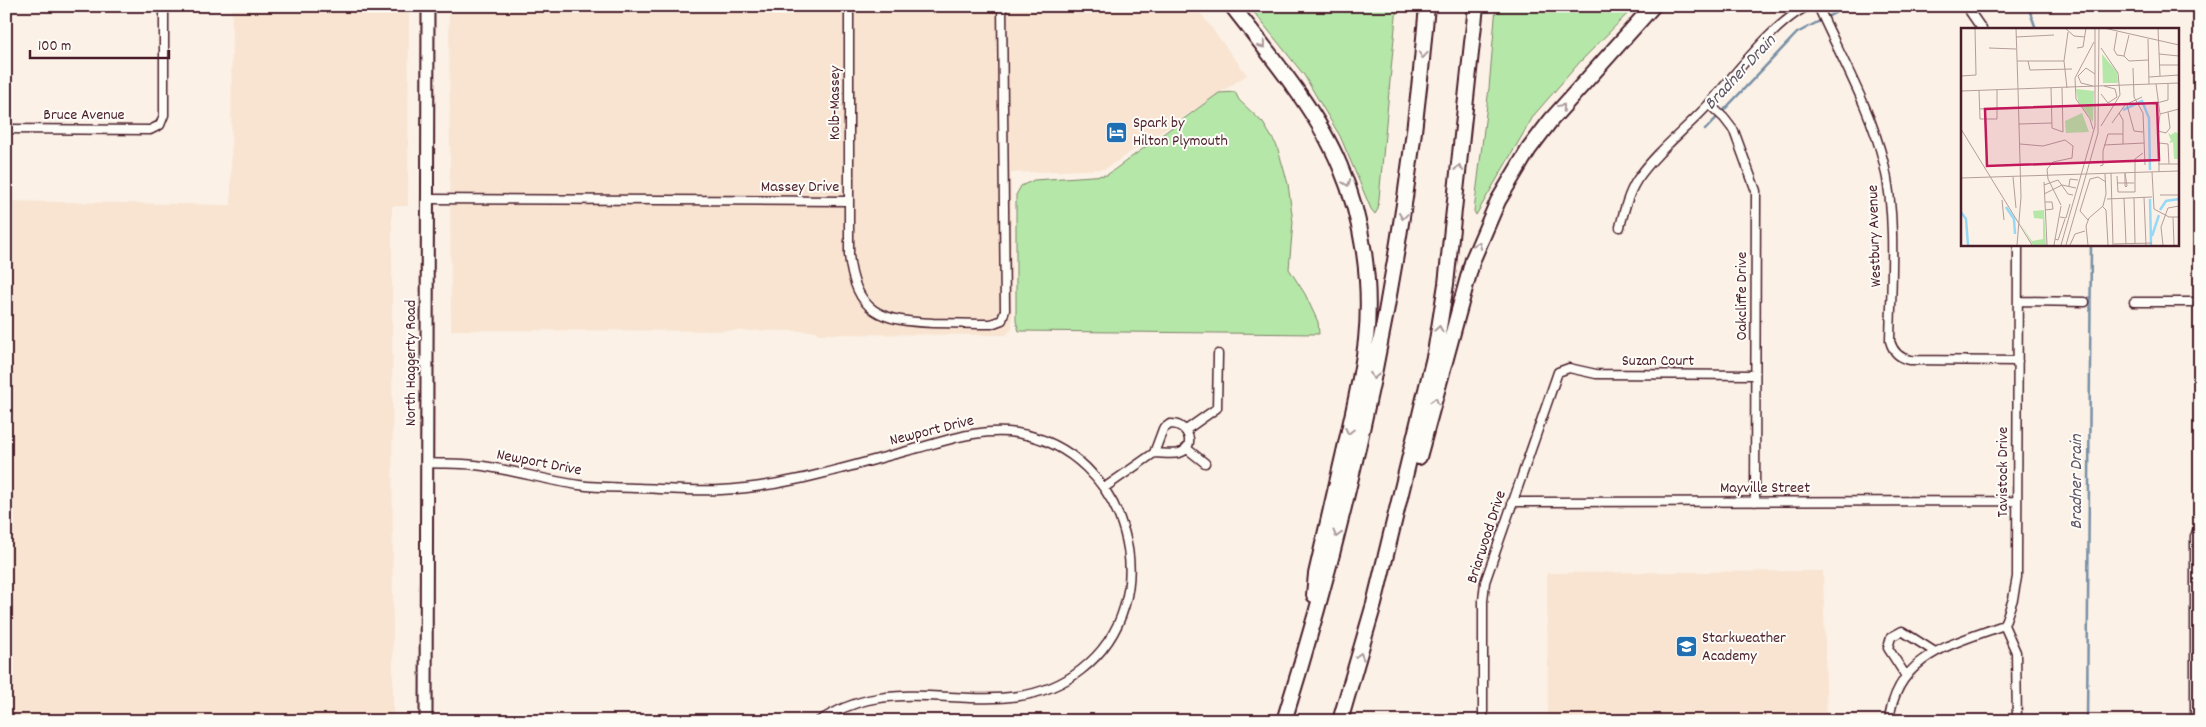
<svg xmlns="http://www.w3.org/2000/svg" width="2206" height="727" font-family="Dekko,sans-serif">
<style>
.built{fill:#f8e4d1}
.green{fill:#b5e7a8;stroke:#80836a}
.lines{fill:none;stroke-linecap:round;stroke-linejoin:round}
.stream{stroke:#778fa5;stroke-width:2.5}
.street-casing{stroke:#4a1f2b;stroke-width:11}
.secondary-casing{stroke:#4a1f2b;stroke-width:15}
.highway-casing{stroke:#4a1f2b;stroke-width:18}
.street{stroke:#fdfcf7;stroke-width:8}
.secondary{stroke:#fdfcf7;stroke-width:11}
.highway{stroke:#fdfcf7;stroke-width:14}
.oneway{stroke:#ac999b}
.labels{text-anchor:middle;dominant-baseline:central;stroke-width:4;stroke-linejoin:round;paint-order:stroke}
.street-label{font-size:16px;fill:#4a1f2b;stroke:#fdfcf7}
.poi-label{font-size:16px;fill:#4a1f2b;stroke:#fdfcf7;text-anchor:start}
.water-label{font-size:18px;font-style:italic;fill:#605768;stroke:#fdfcf7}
.inset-river{fill:none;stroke:#95d9f7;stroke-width:2.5}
.inset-road{fill:none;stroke:#b49d9b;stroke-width:1}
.view{fill:#c2185b;fill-opacity:0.15;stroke:#c2185b;stroke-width:2.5}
.inset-edge{fill:none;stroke:#4a1f2b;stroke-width:2.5}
</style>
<rect width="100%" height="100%" fill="#fbf1e6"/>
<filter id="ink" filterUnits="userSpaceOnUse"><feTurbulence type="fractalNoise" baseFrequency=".02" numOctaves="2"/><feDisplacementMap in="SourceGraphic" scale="10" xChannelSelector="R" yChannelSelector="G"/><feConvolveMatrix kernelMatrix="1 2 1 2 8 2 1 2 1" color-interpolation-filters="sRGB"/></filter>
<g filter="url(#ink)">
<path class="built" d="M232,6H409L408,206H392L393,721H6V201L231,205Z
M449,6H1195L1247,75L1105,169L1011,173L1012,329L1006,335L818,334L817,331L451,330Z
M1823,571L1827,721H1548L1547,573Z"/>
<path class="green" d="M1249,6H1397L1378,209L1375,214L1371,209L1340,136L1322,106L1304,75Z
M1496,6H1635L1579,63L1534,115L1476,215L1474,211L1489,88Z
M1235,92L1239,100L1263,123L1277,146L1288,184L1293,222L1289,269L1305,294L1318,322L1319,334L1019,331L1016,321V195L1021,186L1034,180L1107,175L1219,93Z"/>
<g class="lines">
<path class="stream" d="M2028,6L2036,29
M1705,130L1797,33L1848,6
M2087,721L2091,244"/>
<defs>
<path id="street" d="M849,6V255C855,313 881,321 933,323C952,323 972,324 991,324L1002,320L1005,310L1002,6
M1818,6C1841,58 1871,109 1884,164C1897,218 1891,286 1890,341C1893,352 1899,358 1910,360L2018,361
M1966,6L1982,29
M1709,104L1724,118L1734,131L1756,191L1755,502
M6,129L150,130L160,125L164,115V6
M428,199L849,201
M1620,227C1624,211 1628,194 1637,180C1656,152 1685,130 1708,105C1734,76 1774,22 1808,6
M2018,301L2085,302
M2134,302H2200
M1170,424C1189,423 1197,448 1179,453C1172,455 1162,453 1154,453L1163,429Z
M1186,430L1217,408L1218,354
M1186,448L1205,463
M427,463C443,464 459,463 475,465C510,469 544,480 579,485C599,488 619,487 638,488C666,489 694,491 721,490C785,487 846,467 907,451C943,442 979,427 1017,433C1128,451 1171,600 1081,670C1016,721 940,684 868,700C850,704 835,711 819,721
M1104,488L1154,453
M1512,502L2017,501
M2004,625L2013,599L2017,577L2018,244
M2004,625L2016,652L2017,721
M1906,676L1888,648L1891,637L1902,631L1935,652
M1483,721V601L1485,582L1558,372L1569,368L1596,374L1755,375
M1889,721C1896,655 1953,644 2004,625
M2195,721V537L2200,522"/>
<path id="secondary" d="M426,721L428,6"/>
<path id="highway" d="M1232,6C1269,54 1317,110 1340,166C1363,220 1372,282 1366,340C1362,377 1353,412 1345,448C1335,490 1326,532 1316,574L1314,595
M1419,457L1473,259L1498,201L1529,149L1551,120L1653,6
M1284,721C1357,488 1407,249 1427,6
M1340,721L1374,604L1435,353L1446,284L1476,6"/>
</defs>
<use href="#street" class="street-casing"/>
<use href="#secondary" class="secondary-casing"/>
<use href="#highway" class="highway-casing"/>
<use href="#street" class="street"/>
<use href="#secondary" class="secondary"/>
<use href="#highway" class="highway"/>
</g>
<defs><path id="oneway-chevron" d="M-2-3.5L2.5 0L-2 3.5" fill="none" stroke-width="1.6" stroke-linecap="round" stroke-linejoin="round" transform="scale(1.25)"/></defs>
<g class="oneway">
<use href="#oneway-chevron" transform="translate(1262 45) rotate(52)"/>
<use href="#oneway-chevron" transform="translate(1423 55) rotate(95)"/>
<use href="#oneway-chevron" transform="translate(1562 107) rotate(-50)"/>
<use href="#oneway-chevron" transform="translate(1459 168) rotate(-84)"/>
<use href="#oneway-chevron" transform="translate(1347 183) rotate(69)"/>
<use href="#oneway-chevron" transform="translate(1403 216) rotate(98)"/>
<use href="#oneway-chevron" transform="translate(1478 245) rotate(-69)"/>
<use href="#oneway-chevron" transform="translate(1439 329) rotate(-80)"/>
<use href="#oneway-chevron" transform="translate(1374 376) rotate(101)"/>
<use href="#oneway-chevron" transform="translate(1435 401) rotate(-75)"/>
<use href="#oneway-chevron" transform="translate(1349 431) rotate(103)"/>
<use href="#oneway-chevron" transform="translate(1337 534) rotate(105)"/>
<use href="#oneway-chevron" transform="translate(1360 656) rotate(-74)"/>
</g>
</g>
<defs>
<symbol id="hotel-square" viewBox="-11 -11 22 22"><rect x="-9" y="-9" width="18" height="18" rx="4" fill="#1f6fb2" stroke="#fdfcf7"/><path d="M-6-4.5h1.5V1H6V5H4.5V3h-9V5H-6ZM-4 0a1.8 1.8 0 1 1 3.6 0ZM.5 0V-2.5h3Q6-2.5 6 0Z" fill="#fff"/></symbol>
<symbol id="school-square" viewBox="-11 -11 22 22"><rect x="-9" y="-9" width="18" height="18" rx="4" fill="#1f6fb2" stroke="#fdfcf7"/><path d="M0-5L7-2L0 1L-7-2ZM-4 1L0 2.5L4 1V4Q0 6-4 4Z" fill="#fff"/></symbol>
</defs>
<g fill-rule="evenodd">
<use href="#hotel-square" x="1104" y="120" width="25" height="25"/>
<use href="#school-square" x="1674" y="634" width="25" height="25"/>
</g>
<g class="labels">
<g class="street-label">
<text transform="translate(835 103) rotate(-90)">Kolb-Massey</text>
<text x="84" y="115">Bruce Avenue</text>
<text x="800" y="187">Massey Drive</text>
<text transform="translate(1875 236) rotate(-92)">Westbury Avenue</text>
<text transform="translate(1742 296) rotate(-90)">Oakcliffe Drive</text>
<text x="1658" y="361">Suzan Court</text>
<text transform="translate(411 363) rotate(-90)">North Haggerty Road</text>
<text transform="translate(932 431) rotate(-14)">Newport Drive</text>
<text transform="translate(539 463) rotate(11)">Newport Drive</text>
<text transform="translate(2003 472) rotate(-90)">Tavistock Drive</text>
<text x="1765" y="488">Mayville Street</text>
<text transform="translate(1487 537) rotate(-72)">Briarwood Drive</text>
</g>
<g class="poi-label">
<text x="1133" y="123">Spark by<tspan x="1133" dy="18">Hilton Plymouth</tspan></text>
<text x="1702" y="638">Starkweather<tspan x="1702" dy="18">Academy</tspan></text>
</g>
<g class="water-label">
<text transform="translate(1741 73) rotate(-47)">Bradner Drain</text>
<text transform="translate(2077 482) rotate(-90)">Bradner Drain</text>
</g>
</g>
<g transform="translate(1961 28)">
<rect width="218" height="218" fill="#fbf1e6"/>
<path d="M141,26L156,44L157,55H142ZM115,61L133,63L132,94L117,73ZM121,85L128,104L105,105L104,93ZM214,104L217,105V131H213L212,114L208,115L210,112L207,105L210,107ZM83,182L85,217H72L59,195L71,213L82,211V191L73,190L72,183Z" fill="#b5e7a8"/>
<path class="inset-river" d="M162,82L181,73L188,90L189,142M189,171L190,217M45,179L53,191L54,206M199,182L205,173L218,171M0,184L5,191L7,217M191,208L198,187"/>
<path class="inset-road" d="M55,0L57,61M104,0L113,8L124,9M143,0L218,17M197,0L199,48M156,4L153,22L156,27L163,28M55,9L93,7M187,11L188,56M28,20L55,21M116,20L122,19L125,0M198,26L218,28M163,28L168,33L187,32M163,28L168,7M56,33H103M67,33L69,42L111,41M199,37H218M172,40L173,69L182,85L184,137M0,48L15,47L14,0M188,49L218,47M195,56L199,86M132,58L120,55L117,48L125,40L134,46M90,60L91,100L102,104L101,60M106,60L103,33L107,4M18,62L19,91H36V62M0,63L218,55M140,66L147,75L156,69L154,61L143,58M196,75L207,72V56M166,77L173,103L182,104M19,81L42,80M158,85L162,92V116M199,86L197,103L205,105L209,100L207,84M199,86L218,81M151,95L164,77L181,69M58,96L91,95M140,98L159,67L157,45L140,20M0,101L71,217M132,101L129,91L115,71L114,50L133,14M59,116L82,118L104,112L112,118L111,130L92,134L86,141L87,151L100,177M143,117L183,115M197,136H218M139,138L142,137V123L147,106H162M191,144L193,181L208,189H218M198,144V115L207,116L208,136M150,145L152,217M164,145L166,158L165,159L164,158ZM156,148L157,164H174V131L182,125M52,149L55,180M0,150L218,143M83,154L86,217M156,155H173M83,157L97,152L107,166L112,167M108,158L109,151L117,152M83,166L101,157L115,160M199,167H218M183,169L185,217M163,170L165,216M173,170L174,215M146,171L191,169M41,172L43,192M84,174H91L92,181L84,182M141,178L145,182L147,217M99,189L105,190L109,176M212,189L213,217M127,192L119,183L129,151L137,149L145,154M94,211L97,212L104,191M153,216L191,215M56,217L60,169L57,61M93,217L100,178M100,217L134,98V0M105,217L137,105L138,0M109,217L114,206L124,203M127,217L125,198L128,190L142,178L145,166L144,146M202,217L200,199L207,180L218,178"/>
<path class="view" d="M196,75L198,132L26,138L24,81Z"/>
<rect width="218" height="218" class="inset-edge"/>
</g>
<rect width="2206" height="727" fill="none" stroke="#fdfcf7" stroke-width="25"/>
<rect x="12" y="12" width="2181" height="702" fill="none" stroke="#4a1f2b" stroke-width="2" filter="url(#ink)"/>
<path d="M30 50v8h139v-8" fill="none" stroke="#4a1f2b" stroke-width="2.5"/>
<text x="38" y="50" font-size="15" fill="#4a1f2b" stroke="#fdfcf7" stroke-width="4" paint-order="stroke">100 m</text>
</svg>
